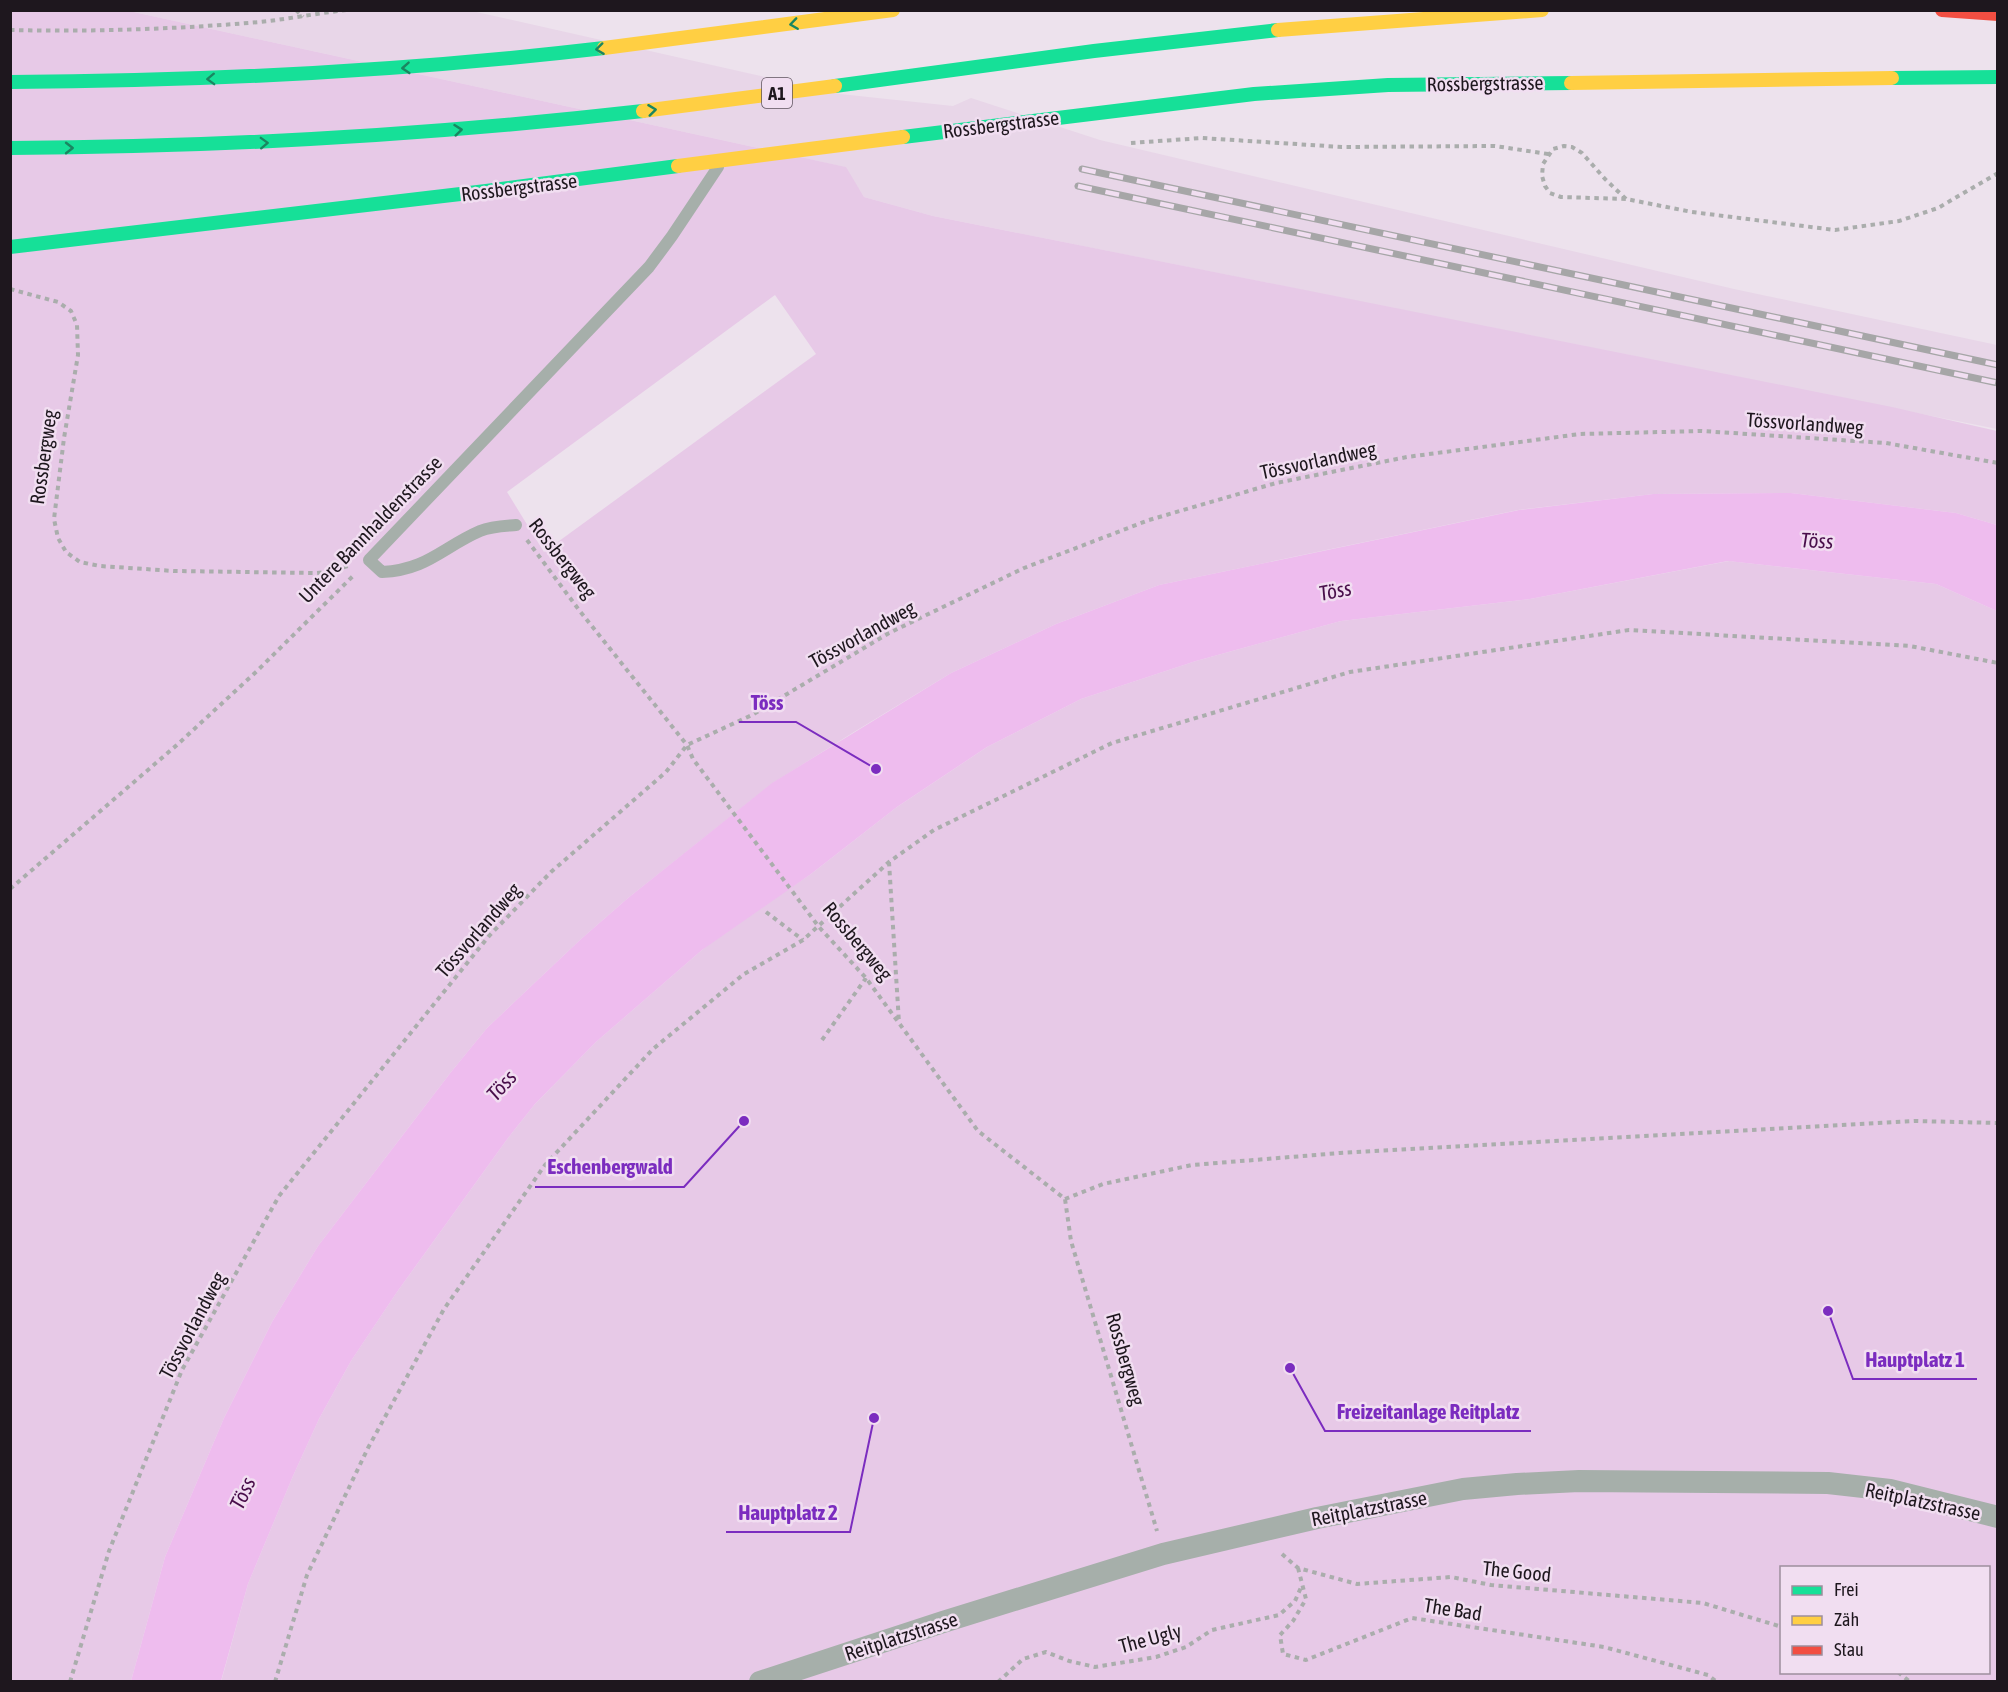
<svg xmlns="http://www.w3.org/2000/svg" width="2008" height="1692" font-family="'Asap Condensed',sans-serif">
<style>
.built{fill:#e8d6e8}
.green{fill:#e7c9e7;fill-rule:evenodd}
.water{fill:#eebcee}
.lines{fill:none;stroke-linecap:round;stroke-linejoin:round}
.path{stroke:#aaadac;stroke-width:4;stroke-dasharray:4.5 4.5;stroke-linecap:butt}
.lane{stroke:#a6afaa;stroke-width:12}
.street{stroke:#a6afaa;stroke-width:22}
.fast{stroke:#16e098;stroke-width:14}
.slow{stroke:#ffcf43;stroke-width:14}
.jam{stroke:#f24e42;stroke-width:14}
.rail-casing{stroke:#a6a6a7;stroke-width:7}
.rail{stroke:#f1def1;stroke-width:4.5;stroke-dasharray:14;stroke-linecap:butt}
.oneway{stroke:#1a8661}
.labels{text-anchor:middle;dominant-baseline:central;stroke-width:5;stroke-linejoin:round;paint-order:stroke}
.shield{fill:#f1def1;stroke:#5d535d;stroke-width:1.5}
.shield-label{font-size:18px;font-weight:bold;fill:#1e171e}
.street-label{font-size:20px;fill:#1e171e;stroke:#f1def1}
.water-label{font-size:21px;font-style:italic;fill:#490f4b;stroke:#f1def1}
.leader{fill:none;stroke:#7b2cbf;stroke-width:2}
.callout-dot{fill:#7b2cbf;stroke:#f1def1;stroke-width:2}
.callout-label{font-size:21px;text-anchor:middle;font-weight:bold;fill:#7b2cbf;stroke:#f1def1;stroke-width:5;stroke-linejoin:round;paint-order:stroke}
</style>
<rect width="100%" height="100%" fill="#ede2ed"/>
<path class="built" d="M129,11H472L840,94L953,106L971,98L1100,140L1734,289L1997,345V429L933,216L864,197L845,167Z"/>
<path class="green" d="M11,11H129L846,167L864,197L933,216L1892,407L1997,431V525L1956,513L1791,493L1653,494L1518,510L1159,585L1056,624L951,673L854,732L773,783L628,898L581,939L487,1028L451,1072L318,1246L272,1322L224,1418L165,1557L131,1681L11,1682ZM775,295L816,354L544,552L507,492Z
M1729,561L1936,584L1997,611V1681L221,1682L248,1584L293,1476L319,1419L351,1361L397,1292L508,1138L535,1104L596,1042L702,950L724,932L811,874L897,807L987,747L1081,699L1196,661L1341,621L1530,599ZM1782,1568H1988V1672H1782Z"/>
<path class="water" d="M1791,493L1956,513L1997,525V611L1936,584L1728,561L1530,599L1341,621L1196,661L1081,699L987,747L897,807L811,874L702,950L596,1042L535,1104L508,1138L397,1292L351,1361L319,1419L293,1476L248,1584L221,1681H131L165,1557L224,1418L272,1322L318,1246L451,1072L487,1028L581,939L628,898L772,783L951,673L1056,624L1159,585L1519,510L1653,494Z"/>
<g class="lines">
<path class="path" d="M296,10L303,17
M10,30C93,32 177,29 260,22C289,19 318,13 347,10
M1131,143L1202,138L1342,147L1495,146L1548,154
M1626,199L1605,179L1582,153L1572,147L1564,146L1553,149L1543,164L1542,176L1545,186L1550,193L1561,197L1626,199L1692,212L1835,230L1899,221L1938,208L1998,173
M10,289L58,302L71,311L77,325L78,355L64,438L54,519L58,538L66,552L80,562L100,566L174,571L316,573L328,572L351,565
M527,540L579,610L687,745L693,759L819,927L866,978L978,1131L1065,1199L1071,1241L1157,1531
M889,862L899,1023
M10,889L178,744L257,671L355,574
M766,912L803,940
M822,1040L866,978
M1065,1199L1103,1184L1192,1165L1340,1153L1915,1121L1998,1123
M1282,1554L1298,1568L1357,1584L1451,1577L1491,1585L1703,1603L1782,1627
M1298,1568L1306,1599L1293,1621L1280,1635L1283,1654L1306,1660L1412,1618L1604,1647L1708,1675L1717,1682
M1898,1672L1910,1682
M70,1682L109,1551L182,1370L279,1196L489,936L551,872L666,772L687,745L752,715L889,633L1024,568L1149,520L1276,483L1407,457L1580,434L1702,431L1886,443L1998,463
M275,1682L307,1575L368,1448L444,1309L545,1165L653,1049L744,974L803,940L889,862L934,830L1112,743L1350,672L1629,630L1910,646L1998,663
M998,1682L1023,1659L1046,1652L1069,1661L1095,1667L1156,1657L1186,1647L1212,1630L1279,1615L1295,1601L1302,1585"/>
<path class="lane" d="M516,525C504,526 492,526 480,531C443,547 427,570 382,572L369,560L649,267L672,236L718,167"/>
<path class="street" d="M760,1682L943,1622L1163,1554L1317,1518L1463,1489L1517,1484L1579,1481L1828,1483L1890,1490L1998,1517"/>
<path class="fast" d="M1892,78L1998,77
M10,82C209,81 407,71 604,48
M835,86L1094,51L1278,30
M903,137L1254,94L1388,85L1571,83
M10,148C222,147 432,135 643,111
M10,247L486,191L678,166"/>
<path class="slow" d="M1278,30L1542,10
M604,48L893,10
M1571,83L1892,78
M643,111L835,86
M678,166L903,137"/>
<path class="jam" d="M1942,10L1998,14"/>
<defs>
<path id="rail" d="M1082,169L1998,365
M1078,186L1998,383"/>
</defs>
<use href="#rail" class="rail-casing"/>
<use href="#rail" class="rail"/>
</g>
<defs><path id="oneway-chevron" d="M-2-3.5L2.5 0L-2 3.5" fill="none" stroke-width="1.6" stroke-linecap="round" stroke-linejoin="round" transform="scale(1.5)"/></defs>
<g class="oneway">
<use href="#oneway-chevron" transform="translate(794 24) rotate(172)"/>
<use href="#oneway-chevron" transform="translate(600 49) rotate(173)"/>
<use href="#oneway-chevron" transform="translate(406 68) rotate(176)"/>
<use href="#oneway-chevron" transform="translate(211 79) rotate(178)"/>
<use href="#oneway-chevron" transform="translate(652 110) rotate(-7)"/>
<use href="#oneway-chevron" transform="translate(458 130) rotate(-6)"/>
<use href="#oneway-chevron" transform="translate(264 143) rotate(-2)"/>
<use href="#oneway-chevron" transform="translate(69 148)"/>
</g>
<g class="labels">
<rect class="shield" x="762" y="78" width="30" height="30" rx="4.5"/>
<g class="shield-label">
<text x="777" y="93">A1</text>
</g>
<g class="street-label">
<text transform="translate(1485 83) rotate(-1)">Rossbergstrasse</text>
<text transform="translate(1001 124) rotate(-7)">Rossbergstrasse</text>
<text transform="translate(519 187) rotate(-7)">Rossbergstrasse</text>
<text transform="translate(1805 423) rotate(4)">Tössvorlandweg</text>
<text transform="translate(43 457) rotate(-82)">Rossbergweg</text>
<text transform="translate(1318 460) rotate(-12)">Tössvorlandweg</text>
<text transform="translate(370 529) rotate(-46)">Untere Bannhaldenstrasse</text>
<text transform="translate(563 558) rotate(52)">Rossbergweg</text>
<text transform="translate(862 634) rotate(-29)">Tössvorlandweg</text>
<text transform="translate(478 930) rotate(-49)">Tössvorlandweg</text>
<text transform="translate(858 941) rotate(50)">Rossbergweg</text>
<text transform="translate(192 1325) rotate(-62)">Tössvorlandweg</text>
<text transform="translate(1126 1359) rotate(74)">Rossbergweg</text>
<text transform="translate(1923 1501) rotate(12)">Reitplatzstrasse</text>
<text transform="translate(1369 1508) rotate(-11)">Reitplatzstrasse</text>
<text transform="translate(1517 1571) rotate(6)">The Good</text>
<text transform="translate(1453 1609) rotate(9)">The Bad</text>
<text transform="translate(901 1636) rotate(-18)">Reitplatzstrasse</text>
<text transform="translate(1150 1638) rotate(-15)">The Ugly</text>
</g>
<g class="water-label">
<text transform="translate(1817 540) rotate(3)">Töss</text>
<text transform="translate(1335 590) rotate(-11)">Töss</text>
<text transform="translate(501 1085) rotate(-48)">Töss</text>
<text transform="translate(242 1493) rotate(-65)">Töss</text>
</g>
</g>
<path class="leader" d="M876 769L796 722H739M744 1121L684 1187H535M1828 1311L1853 1379H1977M1290 1368L1325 1431H1531M874 1418L850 1532H726"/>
<g class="callout-dot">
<circle cx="876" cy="769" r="6"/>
<circle cx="744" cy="1121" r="6"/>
<circle cx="1828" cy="1311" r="6"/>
<circle cx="1290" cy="1368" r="6"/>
<circle cx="874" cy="1418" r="6"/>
</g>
<g class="callout-label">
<text x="767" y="710">Töss</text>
<text x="610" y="1174">Eschenbergwald</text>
<text x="1915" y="1367">Hauptplatz 1</text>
<text x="1428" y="1419">Freizeitanlage Reitplatz</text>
<text x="788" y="1520">Hauptplatz 2</text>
</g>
<rect width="2008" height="1692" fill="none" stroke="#1e171e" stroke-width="24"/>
<rect x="1780" y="1566" width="210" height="108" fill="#f1def1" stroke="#9d8e9d" stroke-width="1.5"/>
<rect x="1792" y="1586" width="30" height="9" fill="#16e098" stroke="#9d8e9d" stroke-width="1.5"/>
<text x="1834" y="1596" font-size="18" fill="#1e171e">Frei</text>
<rect x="1792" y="1616" width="30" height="9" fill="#ffcf43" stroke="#9d8e9d" stroke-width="1.5"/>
<text x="1834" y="1626" font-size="18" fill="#1e171e">Zäh</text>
<rect x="1792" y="1646" width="30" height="9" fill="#f24e42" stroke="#9d8e9d" stroke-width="1.5"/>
<text x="1834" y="1656" font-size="18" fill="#1e171e">Stau</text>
</svg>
